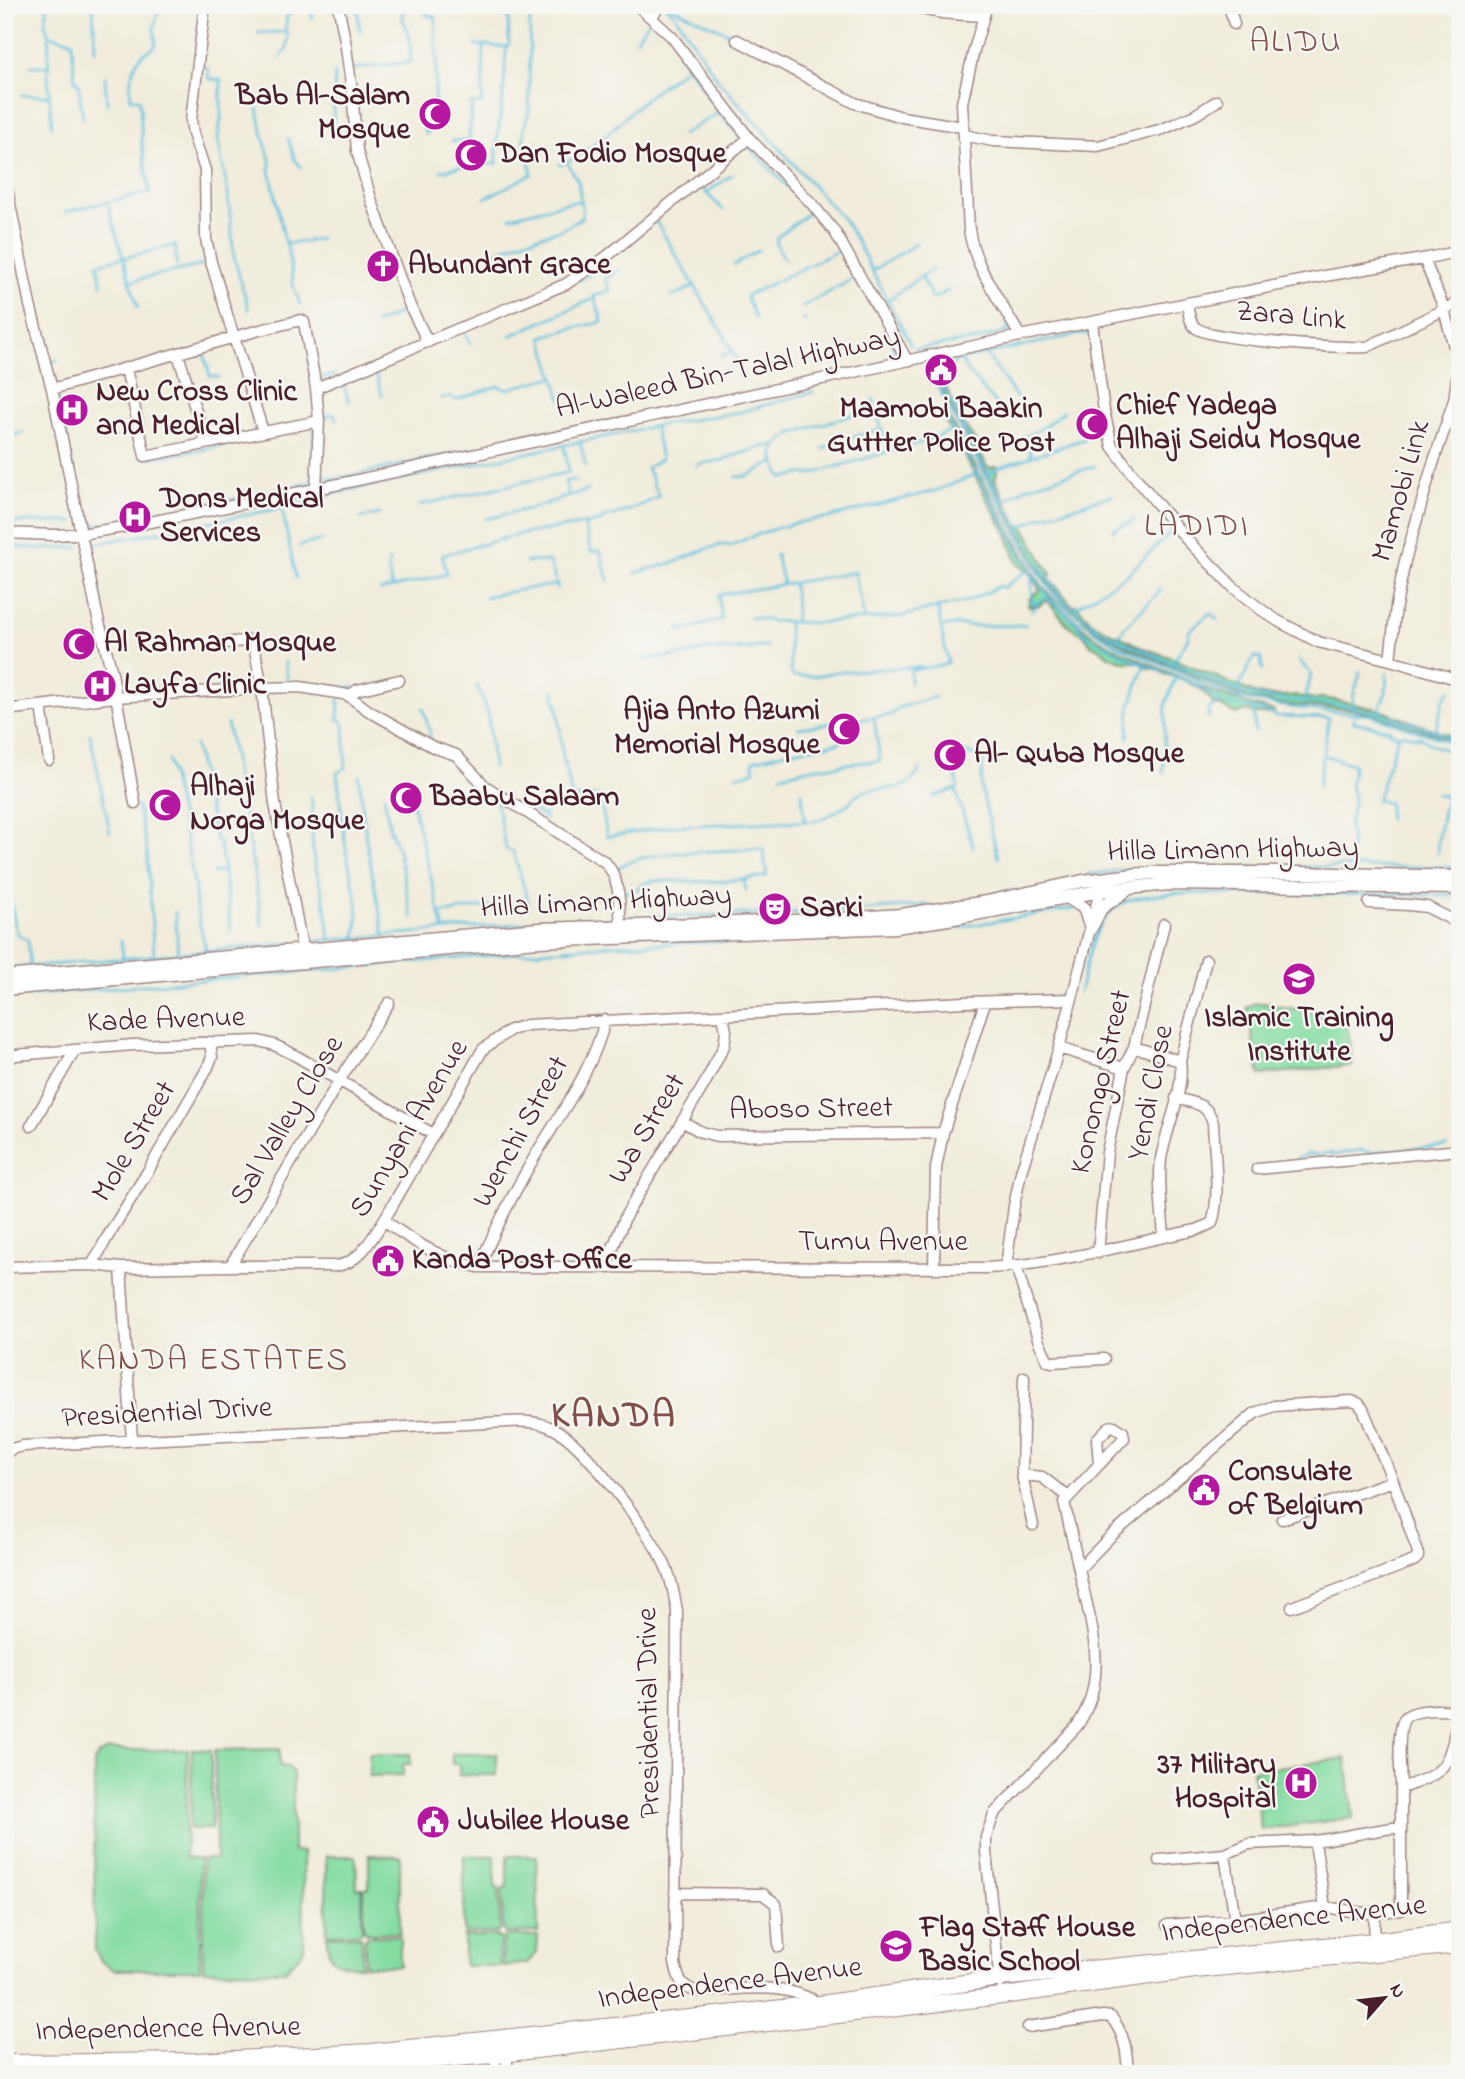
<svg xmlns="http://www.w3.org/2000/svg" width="1465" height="2079" font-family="'Indie Flower',sans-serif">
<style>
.green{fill:#84dca1;stroke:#677e66;stroke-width:2}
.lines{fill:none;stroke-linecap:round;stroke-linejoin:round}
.stream{stroke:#62c1e0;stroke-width:2.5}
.minor-casing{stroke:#9e8683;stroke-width:13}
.major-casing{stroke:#9e8683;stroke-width:15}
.highway-casing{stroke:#9e8683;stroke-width:18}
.minor{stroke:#fff;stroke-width:10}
.major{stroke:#fff;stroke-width:12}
.highway{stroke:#fff;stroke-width:16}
.labels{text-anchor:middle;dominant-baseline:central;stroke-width:5;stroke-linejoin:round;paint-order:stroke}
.poi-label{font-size:30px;font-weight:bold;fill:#4a1f2b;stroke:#f6f6f2;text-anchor:start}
.street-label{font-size:30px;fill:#4a1f2b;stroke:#f6f6f2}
.neighbourhood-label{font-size:32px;letter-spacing:2px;fill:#814e48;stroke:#f6f6f2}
.district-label{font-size:37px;font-weight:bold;letter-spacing:2px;fill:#814e48;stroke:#f6f6f2}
</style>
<rect width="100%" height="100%" fill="#f6f6f2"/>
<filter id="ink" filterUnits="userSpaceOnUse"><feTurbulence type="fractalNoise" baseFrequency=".0143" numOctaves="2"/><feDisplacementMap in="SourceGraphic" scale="14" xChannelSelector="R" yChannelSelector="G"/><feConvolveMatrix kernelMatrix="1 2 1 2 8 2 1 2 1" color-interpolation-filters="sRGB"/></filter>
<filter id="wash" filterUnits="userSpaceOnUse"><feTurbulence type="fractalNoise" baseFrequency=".00686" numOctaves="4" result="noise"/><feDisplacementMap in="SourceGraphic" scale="28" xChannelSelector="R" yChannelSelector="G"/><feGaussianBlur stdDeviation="1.57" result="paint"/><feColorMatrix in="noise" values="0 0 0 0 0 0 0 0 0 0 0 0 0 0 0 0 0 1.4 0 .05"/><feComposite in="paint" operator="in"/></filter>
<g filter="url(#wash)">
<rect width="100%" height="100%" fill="#f1ecdb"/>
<path class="green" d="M942,380L961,418L975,441L987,467L991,468L996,466L998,467L995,480L1018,526H1023C1033,541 1040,558 1051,574L1048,577L1073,606L1076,605L1092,622L1115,635H1118L1140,647L1172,658L1256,694L1267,696H1295L1314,699L1324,698L1377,709L1440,732L1460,737V742L1375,715L1350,709L1279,704L1243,697L1124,645L1096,630L1065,604L1043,576L948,402L939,382Z
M945,410L1032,571C1075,636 1109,646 1177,676C1211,691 1237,703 1274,711L1273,714H1255L1247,711L1236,714L1219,705L1213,706V702L1200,689L1182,679L1165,674L1156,669L1147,668L1138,662H1124L1108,656L1102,650L1091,645L1085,636L1068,625L1048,601L1043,602L1039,606L1033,605L1032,607L1028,606L1030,598L1040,590L1029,572L1018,564L1006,532L989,503L952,431L946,424L942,412Z
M1255,1003H1263L1344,1018V1021L1347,1022L1352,1065L1260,1075L1247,1008Z
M192,1749L211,1750L212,1829H190Z
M280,1749V1766L288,1767L293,1773V1851L303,1852L304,1948L301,1954L285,1971L203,1970V1859H216L215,1750Z
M108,1750H188L185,1857L200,1859V1970H114L102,1962L95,1950L94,1762L98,1755Z
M369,1754H410L411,1764H403V1775L369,1776Z
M452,1754H497V1775H459V1764H452Z
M1346,1758L1353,1818L1261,1830L1253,1770Z
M369,1855L400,1856V1933H367V1931H364V1888H369Z
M326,1856H356L357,1888H362V1931L360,1933L327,1934Z
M464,1856H495V1887L499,1888L500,1930L498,1931L497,1933H464Z
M507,1856H537L538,1932L505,1933L503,1930L502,1888L507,1887Z
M327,1936H359V1938H362V1966C338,1966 327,1963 327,1936Z
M367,1936H400V1966H365V1939H367Z
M464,1936H497V1938H500V1966H464Z
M505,1936H538L537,1953L527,1963L503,1966V1938Z"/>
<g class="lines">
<path class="stream" d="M48,5L45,23L49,35L48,76L52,126
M93,5L95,51
M358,5L359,28L361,31
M426,5V15L436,17L435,34L437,60L434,102L424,131L426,134L428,132
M664,5L674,13L718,80L843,219L855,238L911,345
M669,9L670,6L678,10L737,37
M312,18L313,5
M258,33L285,32L287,15L293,12L294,5
M49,35L72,41L75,81L78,82L83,118
M636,40L649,20
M475,45L507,47
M677,52L725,120L742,139
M281,57L287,48L288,33L285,32
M201,65L208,69L209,79L221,80V118L218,138L228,194L234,257L249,310
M31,66H48
M353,69L411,62L410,38L403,19L402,5
M105,76L107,104
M21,95L50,96
M335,95L348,94
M258,109L263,136L270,159V170L285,242L287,244L320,239
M333,124L335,73
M682,135L719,112
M288,139L295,160L301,167
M452,141L469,140L472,104L482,103L484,45
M745,148L748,146L811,211L835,242
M5,157L9,178
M559,165C582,158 618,125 635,108C650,93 670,81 687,67
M441,171L472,164H497V140L504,88L506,50L509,44L508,5
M699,185L723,210
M706,193L732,175
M485,198L532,174L527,153L524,151V129L529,111L530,5
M107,202L138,308
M65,212L150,192L142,146L140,105L139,99H131C129,84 131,66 142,55C146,51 152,51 156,45L154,28L160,5
M510,217L570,202L582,201
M655,220L724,335L742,371
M287,246L294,288L300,304
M490,254L523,241L563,229L583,217L578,181L567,162
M124,258L175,245L177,265
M785,260L776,244L777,237L811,211
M734,265L759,250
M872,271L917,243
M922,278L933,299L949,290
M132,281L207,264
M579,281L594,272
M102,285L98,264L124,257
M671,297L693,287
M888,300L932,269
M802,307L856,277
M755,318L746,296L840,250
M803,319L805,321
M375,324L407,310
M464,331L470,344
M510,336L593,299
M891,343L895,352L894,359
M915,349L976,340L1006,332L1009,331L1007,323
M203,350L210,376
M987,355L1017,398
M721,356L733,351
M961,359L965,368L1001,410
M49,363L58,360
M374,368L382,395
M124,373L143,456L145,458L201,450L314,425V482L115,525L84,524L57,391Z
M210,376L219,377
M933,378L1033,565L1057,599L1077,620L1117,645L1237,698L1288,707L1370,715L1460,745
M318,379L335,375
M343,382L349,402
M935,382L944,377L957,360L1085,333L1090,334
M941,382L982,462L1039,564L1065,602L1096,628L1117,639L1242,693L1269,698L1339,705L1377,712L1460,740
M321,390L323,397L322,404
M441,398L450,397L456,400L498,386L507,389L554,377
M561,399L542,337L573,328L599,323L602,321L594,296L610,290L605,279L619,270
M873,399L888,451
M944,413L1026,565L1049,598L1090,638L1126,657L1196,685L1224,703L1264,711L1277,716L1329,718L1318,786
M322,417L334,414L337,420
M5,436L23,433
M580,443L586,466
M823,449L852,437L882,429
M1030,456L1031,453L1024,437L1044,427L1064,411
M775,462L781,477L783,478L804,473L808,475L929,440L953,430
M697,467L699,464L722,460L762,447L777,445
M322,473V477L336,479L555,432
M989,474L1000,467L1084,439
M736,477L747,476L775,462C770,449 781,439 793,433L875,408
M569,496L588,490
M1004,501L1027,487L1095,466
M420,505L569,472L564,446
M282,509L296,578
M361,518L380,514
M486,519L536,507L569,496L565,481L577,480
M5,522H74
M584,523L591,552L600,551L608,580
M1018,529L1038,518L1112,495
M1113,531L1114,529L1135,520
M5,546L46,549L79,547
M299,546L323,540
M776,555L783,584
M389,561L388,569L392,587
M548,561L551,565L558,589
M526,562L547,561
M635,573L675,562L706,549L726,544L729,546C761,532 794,521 828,518L938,490L977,474
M1032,574V601L1035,604
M793,584L796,607L794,622
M380,591L447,574L442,555L521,534L600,522L603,518L627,511L659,497L647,468L661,459L655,428
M484,597L524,589L556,585
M938,609L941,627L956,625L980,626L1026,625
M1073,609L1128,574L1173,530
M1032,611L1039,601L1049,598
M749,617L773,621L814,623L897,617L968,601L1000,586L1003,588L1029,569
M789,621L788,627L791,672L793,676H816L835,672L918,667L921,668
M679,628L682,631L722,619L718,595C764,587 809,581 855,572L858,594L860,596L864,619
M1117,639L1125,627L1161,590
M112,652L90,545L293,506L335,493L661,425L740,412L813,392
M644,659L684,655L708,650L744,649L767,646
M1299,660L1311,674L1305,701
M285,662L288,683
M1173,663L1188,638L1189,631L1210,613L1218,620
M910,683L911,670L943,665L948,663L941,627
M312,684L339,688L354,687
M218,686L256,683
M477,686L488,713L493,767
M554,690L558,710L563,760L565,763L572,799
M1237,690L1254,657L1261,658L1262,670
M339,699L338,719L341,720L344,724L346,768L337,773C341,801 342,828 347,856C352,883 363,910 355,938
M1353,707V697L1360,673L1359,671
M423,708L430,733V742
M1254,710L1255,732
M1378,714L1386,692L1387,673
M1208,717L1209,708L1220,701
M1354,718V722L1390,730L1391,733L1398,736L1402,734L1421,738L1432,745L1460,755
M227,724L234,759L236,781L239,786C247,832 256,878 262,925
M798,728L891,715L898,708L935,697
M1435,730L1444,699L1450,690
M90,734L110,832
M1128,737L1130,707L1145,663
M195,745L216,841H219L223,864L231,932
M1324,755L1354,765L1350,786L1354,796L1349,826L1352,850
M168,760L187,845L195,888L196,906L206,951
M1163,773L1166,703L1176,677
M781,775L817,767L838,766L843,764L880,761L874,719
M359,776L366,840L384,934
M736,776L755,771L753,762L755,760L781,753L838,743L841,741L838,731L839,723
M956,790C961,810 968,827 973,847
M802,793L805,820
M1437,794L1446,797
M384,796L390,829L398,850L412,918
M933,797L958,788C956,774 951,759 966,752L983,760L981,788L998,858
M311,798C315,821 309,846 316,869C323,892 328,915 330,939
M412,801L444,930
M137,806L147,850L154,955
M534,811L546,819
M544,815L548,807L576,798L597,796H600L601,801L607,837L671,826L804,821C816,825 839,810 849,803C852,801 853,797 856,795C877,781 906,800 920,769
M1389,819V803L1377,800L1398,736
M1437,854C1439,820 1446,793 1460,762
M5,865V871
M1159,867H1460
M617,869C638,849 716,853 748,849H763L767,876C747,879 727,882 707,882C689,882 671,880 652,881C640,882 641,893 623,892L622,889
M213,873L224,871
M5,874L16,929L19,935L28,940L30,966
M1086,875L1131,869
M744,880L746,890
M980,897L1011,891
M175,912L178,953
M439,914L482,907L529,904L513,851L506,849L495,797
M624,918L852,911L928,905
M121,940L123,958
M306,942L573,919H617
M5,969L296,943
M1079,992C1089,958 1093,908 1134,899C1148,895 1163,895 1177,893L1460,895
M1059,994L1068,990L1074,969
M5,997L610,945L816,939L937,931L1075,908
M1443,1157L1460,1155
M1294,1162L1300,1157L1308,1154L1317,1155L1330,1153L1335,1155L1359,1150L1375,1153L1382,1151L1447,1146"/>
</g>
</g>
<g filter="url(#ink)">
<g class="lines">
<defs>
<path id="minor" d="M205,5L191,120L193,134L205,170L206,239L211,262L263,432
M338,5L345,40L352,91L357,151L372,202L410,306L428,342
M637,5L672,37L749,138L812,204L835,232L907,360
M912,5C934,15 960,14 983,16
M987,5L974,50L962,103L969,229C974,268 1002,303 1020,336
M1229,5L1234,24
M1330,6L1332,5
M652,17L660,5
M737,40L855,103L902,117L963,127
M964,135L993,141L1098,146L1163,129L1195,115L1217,101
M5,179L30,305L52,389L97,614L112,673L135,803
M1187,304C1189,313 1189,322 1196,328C1211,340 1344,349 1367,347L1460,302
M1092,323L1104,411L1112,446L1131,472L1188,541L1233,587L1259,608L1278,621L1318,642L1390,660L1460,680
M178,354L206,443
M126,368L145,456L319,421
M316,388L566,284L605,258L749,138
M52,389L256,331L301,320L304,322L316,388L319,421L316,489
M5,533L55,535L87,533L135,525L316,489L1020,336L1325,276L1428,258L1460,251
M225,643L253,640L262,688L275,804L303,952
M1390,660L1396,606L1405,561L1431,470L1454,400L1459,365L1443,306L1424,259
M349,696L357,690L399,680
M41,706L49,760
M5,710L115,697L262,688L300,687L343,694L349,696L369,711L433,747L456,755L485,786L605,862C621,879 619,905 621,927
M1369,903L1409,905L1427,907L1460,924
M1134,1047L1180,1061
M1059,1048L1124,1068
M5,1060L16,1055L133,1045L259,1041L274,1045L289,1052L433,1134
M682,1121L701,1132L717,1136L943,1133
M31,1126L75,1050
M1257,1169L1460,1150
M384,1220C411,1241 444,1261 479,1267L987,1268C1060,1264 1126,1244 1197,1230L1212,1223C1221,1195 1214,1153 1213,1123C1208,1103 1194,1103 1176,1098
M1164,1236C1162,1211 1158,1184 1161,1159C1166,1128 1185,1091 1180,1061L1206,960
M1098,1253L1107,1152L1124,1068L1134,1047L1164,924
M92,1265L108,1236L148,1171L208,1067L212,1057L210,1042
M230,1266L339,1081L389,1003
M1016,1266L1039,1342L1048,1361L1052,1362L1104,1359
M5,1267L92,1265L121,1268L230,1266H336C360,1263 372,1238 384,1220L483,1049L510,1030L527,1025L965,1002L1071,999
M479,1267C496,1227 516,1188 538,1151C563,1110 594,1067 605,1020
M934,1267L936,1168L943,1133L985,1002
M1006,1267L1014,1206L1021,1172L1059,1048L1101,887
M121,1268L132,1440
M608,1268L612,1250L626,1215L705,1083L724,1046L726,1031L723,1015
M1024,1377L1022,1475L1042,1477L1068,1497
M5,1455L11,1449L23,1446L507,1422C524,1421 539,1421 554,1429C583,1442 651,1534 665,1565C672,1579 674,1595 677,1611L675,1963C678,1977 680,1986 695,1991C739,1991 781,1979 820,2004
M1022,1475L1033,1525
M1282,1519L1393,1481
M1079,1569L1064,1502L1124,1438L1123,1432L1114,1426L1109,1427L1097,1439L1099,1464
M1401,1788C1401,1773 1395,1724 1407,1716C1420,1708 1443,1710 1457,1711
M1313,1841C1343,1838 1371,1830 1401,1827
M1225,1854L1235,1920
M1159,1860L1225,1854L1249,1844L1313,1841L1316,1849L1325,1907
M675,1893L763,1894L776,1904L779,1947
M1167,1925L1235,1920L1325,1907L1363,1913L1401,1910V1788C1414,1783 1427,1780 1437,1772C1456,1758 1457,1714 1460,1692
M1374,1941L1375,1912
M1000,1983L986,1852V1837L994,1814L1077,1726C1111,1676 1090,1623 1079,1569L1111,1536L1255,1413L1274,1406L1351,1401L1358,1403L1363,1409L1393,1481L1418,1552V1557L1414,1561L1292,1607
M1028,2027L1103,2016L1111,2017C1125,2034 1127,2052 1128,2074
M494,2049L497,2074
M506,2049L508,2074"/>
<path id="major" d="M1069,898L1084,908L1091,928
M1091,928L1101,908L1128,889
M5,977L539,929L826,920L901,915L987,902L1083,881L1151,873H1297L1460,877
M5,989L538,941L896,927L948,919L1100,891L1168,884L1460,888"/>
<path id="highway" d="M5,2063L197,2061L371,2052L820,2004L1000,1978L1374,1941L1460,1930
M254,2074L493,2055L1002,1996L1195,1970L1460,1945"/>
</defs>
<use href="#minor" class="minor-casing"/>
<use href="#major" class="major-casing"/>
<use href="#highway" class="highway-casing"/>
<use href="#minor" class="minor"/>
<use href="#major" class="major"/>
<use href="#highway" class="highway"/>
</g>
</g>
<defs>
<symbol id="mosque-disc" viewBox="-11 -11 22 22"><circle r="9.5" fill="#b5179e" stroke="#f6f6f2"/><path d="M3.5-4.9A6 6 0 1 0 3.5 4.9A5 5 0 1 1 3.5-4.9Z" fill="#fff"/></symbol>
<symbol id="church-disc" viewBox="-11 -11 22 22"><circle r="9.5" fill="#b5179e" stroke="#f6f6f2"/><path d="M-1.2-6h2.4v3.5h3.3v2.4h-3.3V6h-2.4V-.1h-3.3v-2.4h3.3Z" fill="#fff"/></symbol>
<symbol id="civic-disc" viewBox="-11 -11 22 22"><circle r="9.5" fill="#b5179e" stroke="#f6f6f2"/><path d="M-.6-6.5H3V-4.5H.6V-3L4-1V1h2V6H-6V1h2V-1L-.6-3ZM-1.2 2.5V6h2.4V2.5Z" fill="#fff"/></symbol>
<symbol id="hospital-disc" viewBox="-11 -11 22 22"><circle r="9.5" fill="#b5179e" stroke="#f6f6f2"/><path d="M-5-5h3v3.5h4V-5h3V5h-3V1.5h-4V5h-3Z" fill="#fff"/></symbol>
<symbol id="theatre-disc" viewBox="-11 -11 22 22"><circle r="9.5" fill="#b5179e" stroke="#f6f6f2"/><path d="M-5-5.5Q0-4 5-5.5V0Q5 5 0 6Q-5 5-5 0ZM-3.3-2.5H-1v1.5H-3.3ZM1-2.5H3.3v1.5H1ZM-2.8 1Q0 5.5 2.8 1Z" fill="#fff"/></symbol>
<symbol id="school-disc" viewBox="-11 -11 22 22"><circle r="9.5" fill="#b5179e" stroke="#f6f6f2"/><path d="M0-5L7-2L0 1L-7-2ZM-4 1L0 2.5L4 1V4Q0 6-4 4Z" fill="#fff"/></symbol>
</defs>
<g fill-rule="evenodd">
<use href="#mosque-disc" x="416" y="95" width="38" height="38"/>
<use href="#mosque-disc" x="452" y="136" width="38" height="38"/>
<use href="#church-disc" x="364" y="247" width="38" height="38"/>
<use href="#civic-disc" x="922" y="351" width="38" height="38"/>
<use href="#hospital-disc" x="53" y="391" width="38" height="38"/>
<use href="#mosque-disc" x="1073" y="405" width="38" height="38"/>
<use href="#hospital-disc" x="116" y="498" width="38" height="38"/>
<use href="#mosque-disc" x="60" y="625" width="38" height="38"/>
<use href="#hospital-disc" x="81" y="667" width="38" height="38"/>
<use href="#mosque-disc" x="825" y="710" width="38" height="38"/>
<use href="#mosque-disc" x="931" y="736" width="38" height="38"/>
<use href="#mosque-disc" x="387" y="779" width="38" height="38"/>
<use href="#mosque-disc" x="146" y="786" width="38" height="38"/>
<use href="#theatre-disc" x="756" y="890" width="38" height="38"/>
<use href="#school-disc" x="1280" y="960" width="38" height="38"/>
<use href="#civic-disc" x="369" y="1242" width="38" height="38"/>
<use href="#civic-disc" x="1185" y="1471" width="38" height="38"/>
<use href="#hospital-disc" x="1282" y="1764" width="38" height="38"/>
<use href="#civic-disc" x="414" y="1803" width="38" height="38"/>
<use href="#school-disc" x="877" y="1927" width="38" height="38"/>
</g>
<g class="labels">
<g class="poi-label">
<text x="410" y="97" text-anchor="end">Bab Al-Salam<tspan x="410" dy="34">Mosque</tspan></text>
<text x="496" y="155">Dan Fodio Mosque</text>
<text x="408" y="266">Abundant Grace</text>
<text x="96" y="393">New Cross Clinic<tspan x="96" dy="34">and Medical</tspan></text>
<text x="1116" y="407">Chief Yadega<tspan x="1116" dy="34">Alhaji Seidu Mosque</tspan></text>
<text x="941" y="410" text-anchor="middle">Maamobi Baakin<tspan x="941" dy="34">Guttter Police Post</tspan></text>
<text x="160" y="500">Dons Medical<tspan x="160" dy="34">Services</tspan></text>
<text x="104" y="644">Al Rahman Mosque</text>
<text x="124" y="686">Layfa Clinic</text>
<text x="820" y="712" text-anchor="end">Ajia Anto Azumi<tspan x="820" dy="34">Memorial Mosque</tspan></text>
<text x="974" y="755">Al- Quba Mosque</text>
<text x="190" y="788">Alhaji<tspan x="190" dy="34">Norga Mosque</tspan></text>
<text x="430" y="798">Baabu Salaam</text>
<text x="800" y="909">Sarki</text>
<text x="1299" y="1019" text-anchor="middle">Islamic Training<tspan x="1299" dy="34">Institute</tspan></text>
<text x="412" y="1261">Kanda Post Office</text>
<text x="1228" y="1473">Consulate<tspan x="1228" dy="34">of Belgium</tspan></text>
<text x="1276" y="1766" text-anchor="end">37 Military<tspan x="1276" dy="34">Hospital</tspan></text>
<text x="458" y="1822">Jubilee House</text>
<text x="920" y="1929">Flag Staff House<tspan x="920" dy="34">Basic School</tspan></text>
</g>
<g class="street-label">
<text transform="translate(1291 317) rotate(5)">Zara Link</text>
<text transform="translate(728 374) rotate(-12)">Al-Waleed Bin-Talal Highway</text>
<text transform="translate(1402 491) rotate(-74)">Mamobi Link</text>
<text transform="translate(1233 851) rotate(-1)">Hilla Limann Highway</text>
<text transform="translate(606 903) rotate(-3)">Hilla Limann Highway</text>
<text transform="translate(166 1021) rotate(-2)">Kade Avenue</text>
<text transform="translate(1102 1082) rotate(-77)">Konongo Street</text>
<text transform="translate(1152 1093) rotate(-79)">Yendi Close</text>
<text transform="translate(811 1110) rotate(-1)">Aboso Street</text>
<text transform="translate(288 1121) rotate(-59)">Sal Valley Close</text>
<text transform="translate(410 1129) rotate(-59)">Sunyani Avenue</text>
<text transform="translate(648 1129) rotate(-59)">Wa Street</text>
<text transform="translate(522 1132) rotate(-61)">Wenchi Street</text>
<text transform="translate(135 1142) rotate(-59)">Mole Street</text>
<text x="883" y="1243">Tumu Avenue</text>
<text transform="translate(167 1414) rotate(-3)">Presidential Drive</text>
<text transform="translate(650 1713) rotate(-91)">Presidential Drive</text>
<text transform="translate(1294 1920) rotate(-6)">Independence Avenue</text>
<text transform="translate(730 1984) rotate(-7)">Independence Avenue</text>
<text transform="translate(168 2030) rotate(-1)">Independence Avenue</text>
</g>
<g class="neighbourhood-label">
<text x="1296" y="43">ALIDU</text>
<text x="1197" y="527">LADIDI</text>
<text x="214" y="1361">KANDA ESTATES</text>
</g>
<g class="district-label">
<text x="614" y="1417">KANDA</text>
</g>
</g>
<rect width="1465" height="2079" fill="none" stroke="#f6f6f2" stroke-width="28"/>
<g transform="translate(1384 1998) rotate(62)" stroke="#f6f6f2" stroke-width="5" paint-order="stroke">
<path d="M0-5L12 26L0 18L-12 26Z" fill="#4a1f2b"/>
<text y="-10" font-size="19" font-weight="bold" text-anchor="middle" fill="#4a1f2b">N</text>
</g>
</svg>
